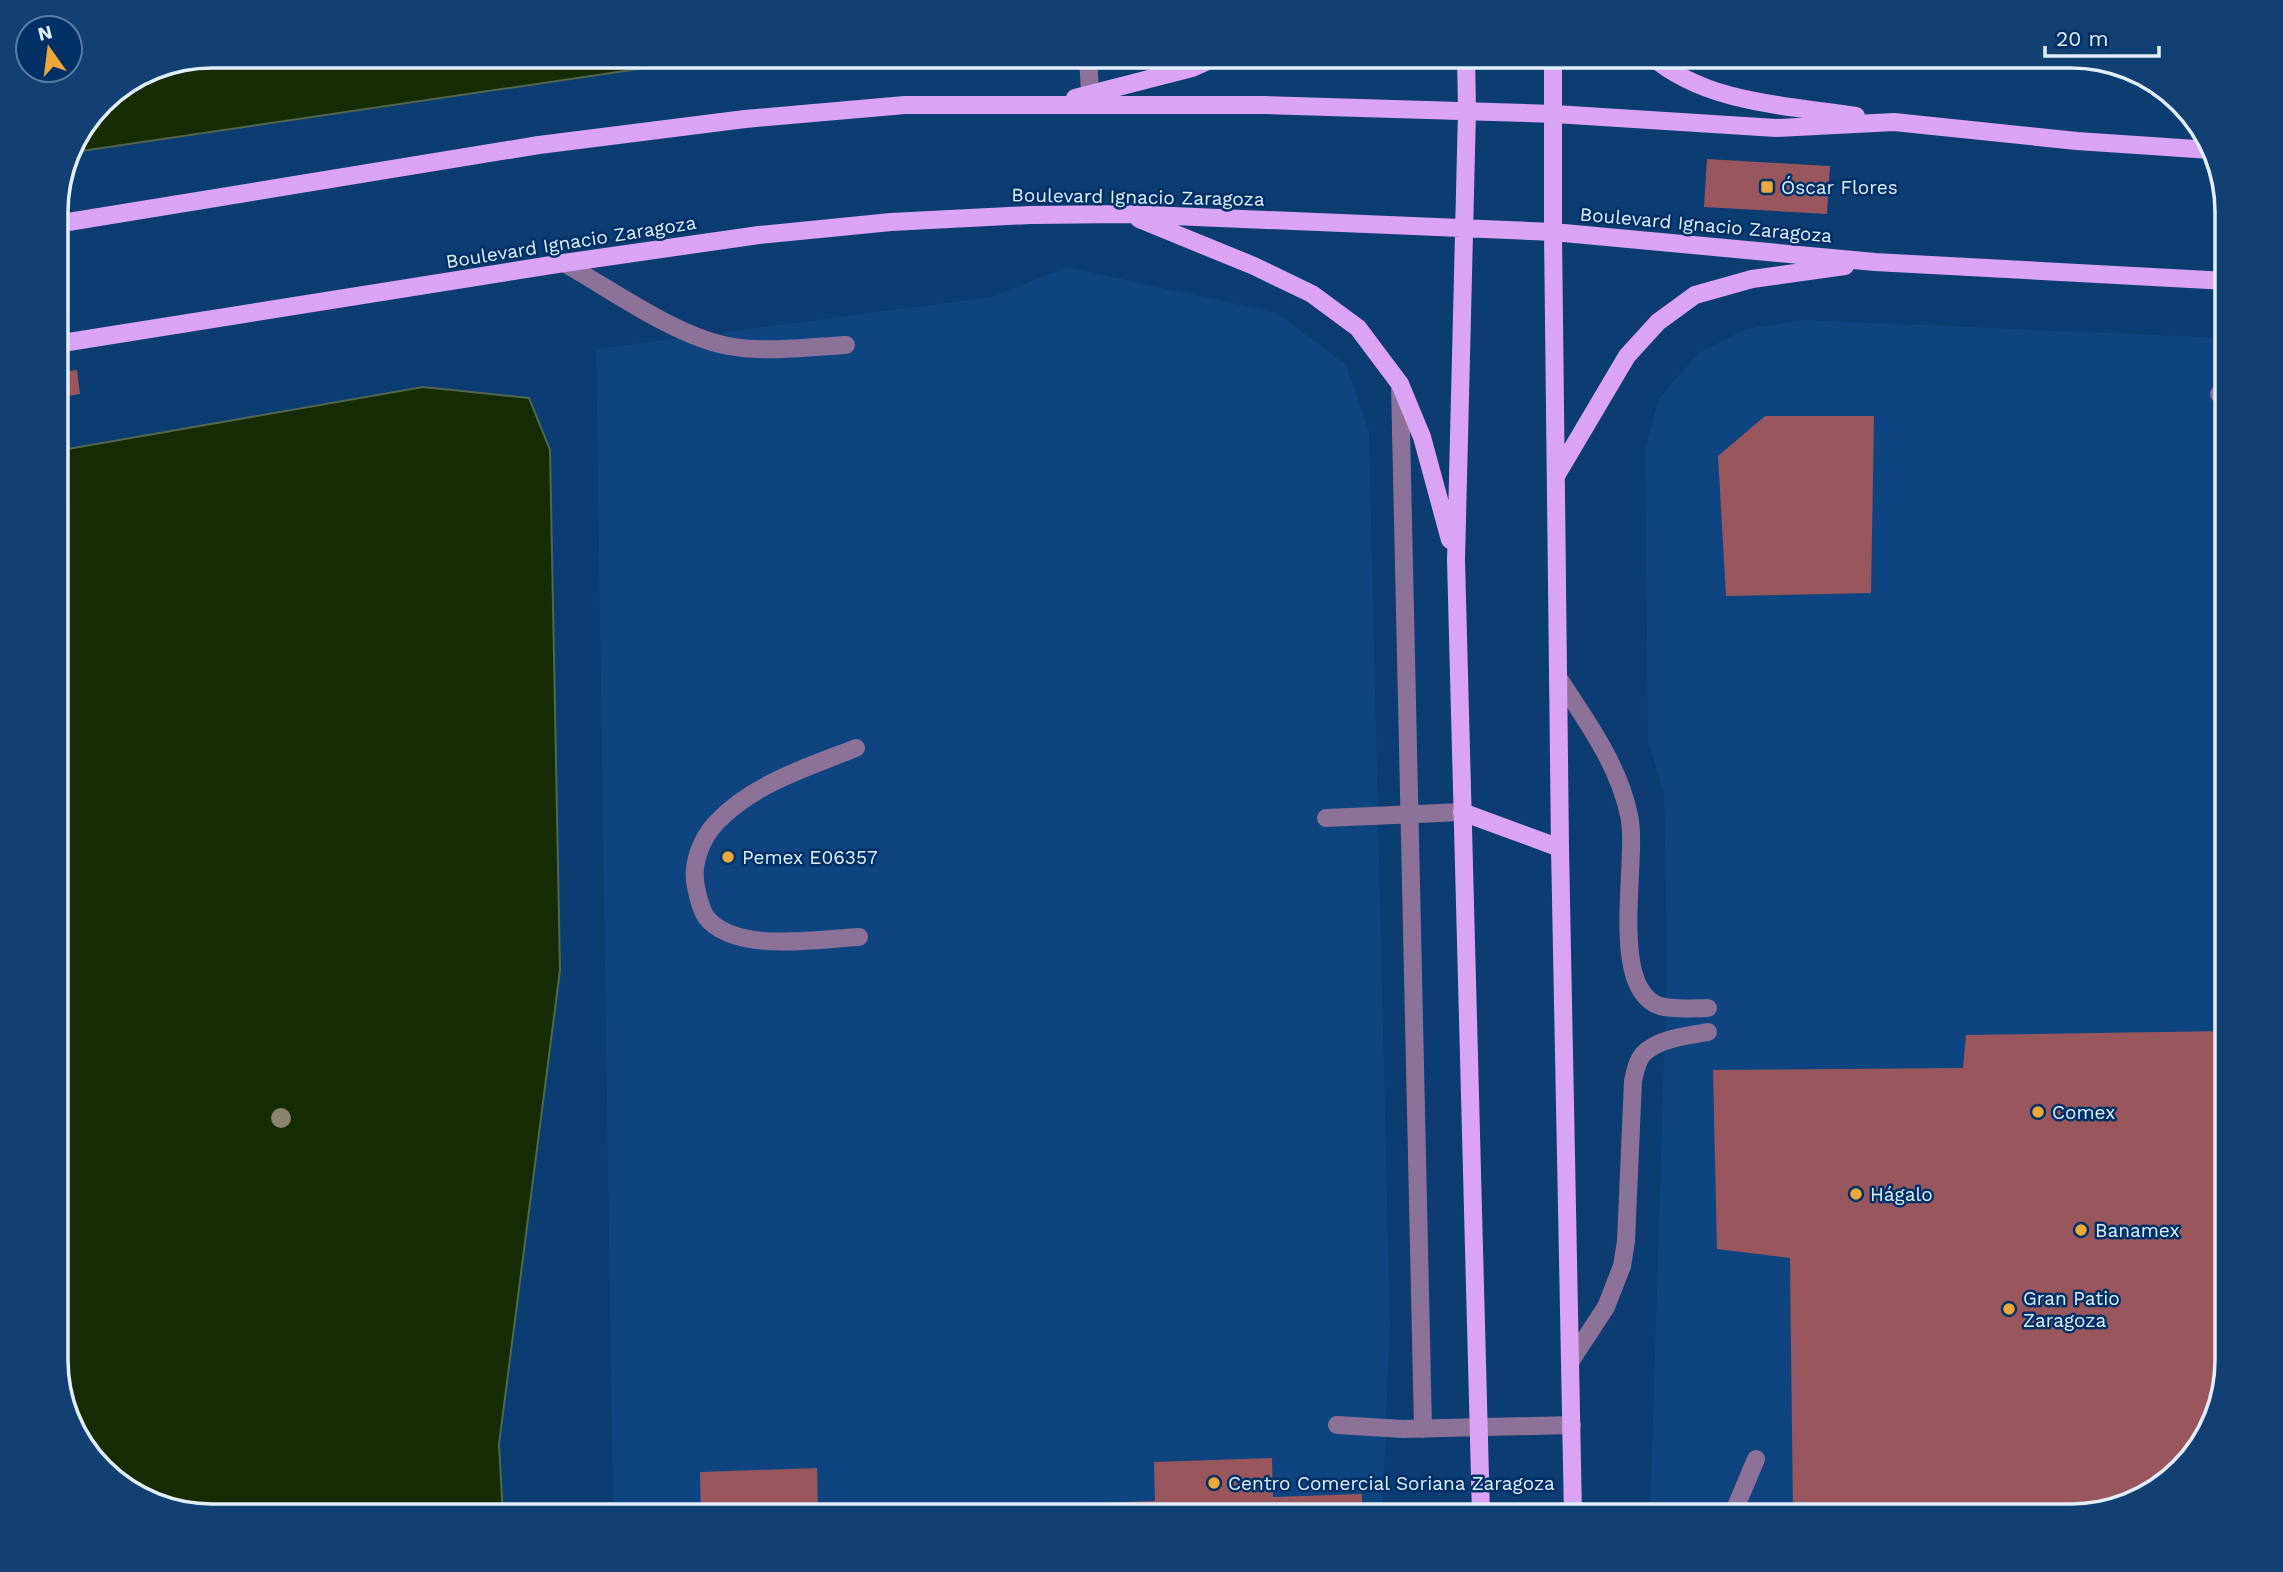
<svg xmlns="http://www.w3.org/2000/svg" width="2283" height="1572" font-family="'Work Sans',sans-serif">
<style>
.built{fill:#0e4581}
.water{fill:#152c04;stroke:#53664e;stroke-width:2}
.building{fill:#99575d}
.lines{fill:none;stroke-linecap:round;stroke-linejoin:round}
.minor{stroke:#8c7199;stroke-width:18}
.major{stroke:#daa3f4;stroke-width:18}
.tree{fill:#8b826f}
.poi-dot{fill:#eda83b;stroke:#003166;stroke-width:2.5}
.labels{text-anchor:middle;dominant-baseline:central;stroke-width:5;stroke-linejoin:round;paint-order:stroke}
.poi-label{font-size:19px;fill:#e3eefb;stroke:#003166;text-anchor:start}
.street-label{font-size:19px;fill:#e3eefb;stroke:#003166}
.rim{fill:none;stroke:#e3eefb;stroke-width:3.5}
</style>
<rect width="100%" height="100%" fill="#0b3c72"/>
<path class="built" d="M1067,267L1277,313L1346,365L1369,432L1390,1324L1382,1516H613L596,349L992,297Z
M1805,320L2227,338V1361L2201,1447L2140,1500L2072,1516H1650L1667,961L1664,794L1648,741L1645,450L1659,398L1699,353L1746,329Z"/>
<path class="water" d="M212,56H726L68,153L102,101L153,68Z
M423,387L529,398L550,450L560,970L499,1444L503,1516H212L125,1490L77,1438L56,1370V451Z"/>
<path class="building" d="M1707,159L1830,166L1827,214L1704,207Z
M77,370L80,394L56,398V373Z
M1765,416H1874L1871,593L1726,596L1718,456Z
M2227,1031V1361L2201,1447L2140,1500L2072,1516H1793L1790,1258L1717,1249L1713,1070L1963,1068L1966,1035Z
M1272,1458L1273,1497L1362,1494V1516H701L700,1472L817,1468L818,1512L1155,1501L1154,1462Z"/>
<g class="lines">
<path class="minor" d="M1088,56L1090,93
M564,263C610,289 677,337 728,346C766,353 808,347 846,345
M1400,384L1423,1429
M2219,394H2227
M1558,677C1586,721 1618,763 1629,815C1639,859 1607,989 1660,1006C1675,1010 1693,1008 1708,1008
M856,748C808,767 752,784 716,823C701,839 691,865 696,887C698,897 700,908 706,917C735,954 818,939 859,937
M1326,818L1462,812
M1570,1362L1606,1307L1622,1266L1626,1241L1633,1081C1635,1072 1637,1061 1643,1054C1659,1038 1687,1036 1708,1032
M1337,1425L1403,1429L1572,1425
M1732,1516L1756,1459"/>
<path class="major" d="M1466,56L1467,111L1456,560L1481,1516
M1553,56V232L1560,848L1573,1516
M1651,56C1707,104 1786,105 1856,116
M1075,98L1192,68L1219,56
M1139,219L1254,266L1312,294L1358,328L1400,384L1422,437L1450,540
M56,224L539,145L745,119L905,105H1265L1555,114L1776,128L1894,122L2077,141L2211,150
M56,344L564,263L759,235L891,222L1030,215L1126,214L1553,232L1875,262L2227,281
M1556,476L1627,356L1658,322L1695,295L1752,279L1845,266
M1462,812L1560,848"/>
</g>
<circle class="tree" cx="281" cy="1118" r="10"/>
<g class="poi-dot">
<rect x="1760" y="180" width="14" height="14" rx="3.5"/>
<circle cx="728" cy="857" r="7"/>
<circle cx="2038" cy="1112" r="7"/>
<circle cx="1856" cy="1194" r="7"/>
<circle cx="2081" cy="1230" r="7"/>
<circle cx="2009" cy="1309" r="7"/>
<circle cx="1214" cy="1483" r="7"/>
</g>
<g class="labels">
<g class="poi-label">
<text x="1781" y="187">Óscar Flores</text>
<text x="742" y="857">Pemex E06357</text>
<text x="2052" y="1112">Comex</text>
<text x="1870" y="1194">Hágalo</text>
<text x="2095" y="1230">Banamex</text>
<text x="2023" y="1298">Gran Patio<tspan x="2023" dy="22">Zaragoza</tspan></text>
<text x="1228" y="1483">Centro Comercial Soriana Zaragoza</text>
</g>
<g class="street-label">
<text transform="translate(1138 197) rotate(1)">Boulevard Ignacio Zaragoza</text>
<text transform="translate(1706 225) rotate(5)">Boulevard Ignacio Zaragoza</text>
<text transform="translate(571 242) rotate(-9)">Boulevard Ignacio Zaragoza</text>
</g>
</g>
<path d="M0 0H2283V1572H0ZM212 68H2071A144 144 0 0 1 2215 212V1360A144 144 0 0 1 2071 1504H212A144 144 0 0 1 68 1360V212A144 144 0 0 1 212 68Z" fill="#124072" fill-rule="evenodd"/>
<path class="rim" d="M212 68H2071A144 144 0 0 1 2215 212V1360A144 144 0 0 1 2071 1504H212A144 144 0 0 1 68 1360V212A144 144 0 0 1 212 68Z"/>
<g transform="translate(49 49) rotate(346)"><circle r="33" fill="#003166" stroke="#5b7da2" stroke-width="2"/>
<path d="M0-5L12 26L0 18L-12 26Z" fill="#eda83b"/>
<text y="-10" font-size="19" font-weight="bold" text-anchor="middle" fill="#e3eefb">N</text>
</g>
<path d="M2045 46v10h114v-10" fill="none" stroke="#e3eefb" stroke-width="3.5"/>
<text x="2056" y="46" font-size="21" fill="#e3eefb" stroke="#003166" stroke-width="5" paint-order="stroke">20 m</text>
</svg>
